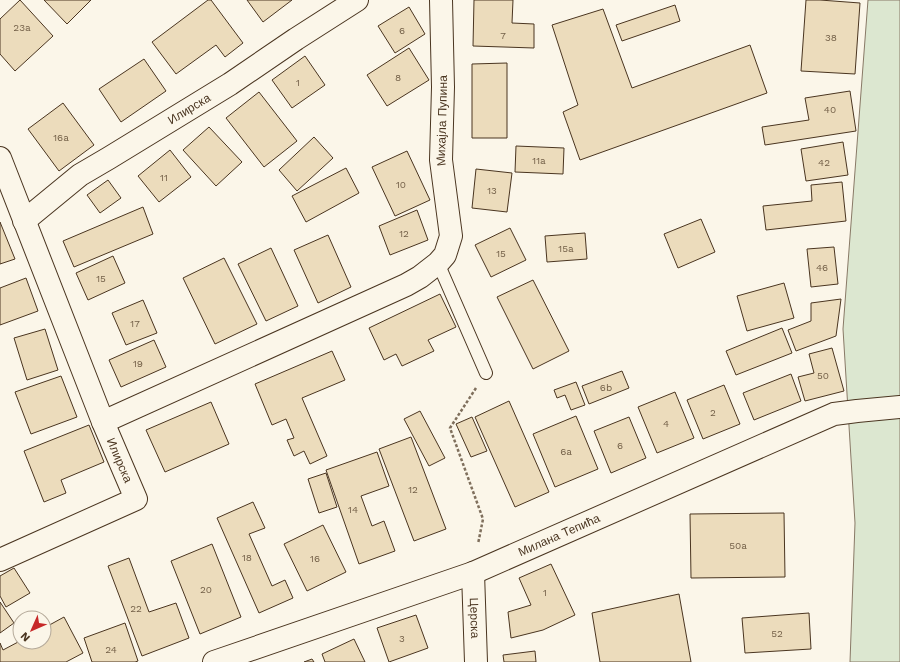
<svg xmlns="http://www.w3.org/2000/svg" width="900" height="662" font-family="'Work Sans',sans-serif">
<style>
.green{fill:#dce7d0;stroke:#887966}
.building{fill:#ecdcbc;stroke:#4a3520}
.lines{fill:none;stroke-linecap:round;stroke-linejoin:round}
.lane-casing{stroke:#4a3520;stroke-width:14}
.street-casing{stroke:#4a3520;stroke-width:24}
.path{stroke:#7f6f5c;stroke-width:2.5;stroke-dasharray:3 2;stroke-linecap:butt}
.lane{stroke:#fbf6e9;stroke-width:12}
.street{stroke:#fbf6e9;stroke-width:22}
.labels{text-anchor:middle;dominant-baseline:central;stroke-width:3;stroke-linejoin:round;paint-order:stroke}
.number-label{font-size:10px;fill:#725f47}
.street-label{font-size:12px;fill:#4a3520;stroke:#fbf6e9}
</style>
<rect width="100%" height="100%" fill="#fbf6e9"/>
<path class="green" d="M868,0H900V662H850L855,523L843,329Z"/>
<path class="building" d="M20,0L53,36L15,71L0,54V19Z
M44,0H91L67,24Z
M208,0H211L243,43L225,57L216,45L176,74L152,42Z
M247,0H292L263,22Z
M474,0H513L512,23L534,24V48L473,46Z
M806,0H820L860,3L855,74L801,71Z
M675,5L680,21L622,41L616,25Z
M409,7L425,34L395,53L378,26Z
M603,9L632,88L750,45L767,93L580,160L563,112L578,105L552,25Z
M409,48L429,80L387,106L367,75Z
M305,56L325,85L292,108L272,80Z
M144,59L166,91L121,122L99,89Z
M507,63V138H472V64Z
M850,91L856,131L765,145L762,127L809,120L805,98Z
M259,92L297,141L264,167L226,118Z
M63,103L94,145L59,171L28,129Z
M209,127L242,162L216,186L183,150Z
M314,137L333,158L297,191L279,170Z
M843,142L848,175L806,181L801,149Z
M516,146L564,148L563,174L515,172Z
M170,150L191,177L159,202L138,176Z
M407,151L430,200L395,216L372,167Z
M346,168L359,193L306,222L292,196Z
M476,169L512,173L507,212L472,208Z
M108,180L121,198L100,213L87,195Z
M842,182L846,221L766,230L763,206L812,201L811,185Z
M143,207L153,234L74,267L63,241Z
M417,210L428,240L390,255L379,226Z
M701,219L715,252L678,268L664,234Z
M0,222L15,259L0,264Z
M510,228L526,260L491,277L475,245Z
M585,233L587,259L547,262L545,236Z
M328,235L351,287L318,303L294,250Z
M834,247L838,284L811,287L807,249Z
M271,248L298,306L266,321L238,264Z
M113,256L125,283L88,300L76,273Z
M224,258L257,324L215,344L183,278Z
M26,278L38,311L0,325V288Z
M533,280L569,351L533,369L497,297Z
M784,283L794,318L747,331L737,296Z
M440,294L456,327L428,340L434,351L402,366L396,354L384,360L369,328Z
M841,299L836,336L796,351L788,330L811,321V303Z
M143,300L157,333L126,345L112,313Z
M782,328L792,353L736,375L726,351Z
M45,329L58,370L27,380L14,338Z
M154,340L166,367L121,387L109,360Z
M832,348L844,391L805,401L798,377L814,373L809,354Z
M332,351L345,380L302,398L327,456L310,464L304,451L294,456L287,440L294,438L286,419L272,425L255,384Z
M622,371L629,388L589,404L582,386Z
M791,374L801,401L754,420L743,393Z
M61,376L77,417L31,434L15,392Z
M576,382L585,405L571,410L565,395L557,398L554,390Z
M724,385L740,424L703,439L687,400Z
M675,392L694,438L657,453L638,407Z
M509,401L549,492L515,507L475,417Z
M211,402L229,444L165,472L146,430Z
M420,411L445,458L429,466L404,419Z
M576,416L598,469L555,487L533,434Z
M472,417L487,451L471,457L456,424Z
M629,417L646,458L611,473L594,431Z
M89,425L104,462L61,480L66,493L44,502L24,451Z
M411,437L446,529L414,541L379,449Z
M377,452L389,486L361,496L372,526L384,521L395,551L359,564L326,470Z
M326,473L337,507L319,513L308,479Z
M253,502L265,528L249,534L272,586L285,580L293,598L259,613L217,518Z
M784,513L785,577L691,578L690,514Z
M323,525L346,572L307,591L284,544Z
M212,544L241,617L200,634L171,561Z
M129,558L149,612L176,603L189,638L142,656L108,566Z
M551,564L575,615L543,630L511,638L508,612L531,605L519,578Z
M14,568L30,593L6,607L0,596V576Z
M679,594L691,662H600L592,613Z
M0,602L14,623L0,633Z
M809,613L811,649L745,653L742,618Z
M416,615L428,648L389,662L377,628Z
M64,617L83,653L66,662H0V643L3,650L20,641V642H44V628Z
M125,623L138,661L135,662H92L84,638Z
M354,639L365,662H325L322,654Z
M535,651L536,662H504L503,655Z
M312,659L314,662H304Z"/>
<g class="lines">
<defs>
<path id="lane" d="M438,263L486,373"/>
<g id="street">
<path id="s1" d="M0,158L103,422L136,499L0,560"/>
<path id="s2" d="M24,221L80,175L109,158L230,84L296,39L357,0"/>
<path id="s3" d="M103,422L406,285L420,277L438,263L445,255L451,236L441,160L443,87L441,0"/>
<path id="s4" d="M473,573L476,662"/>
<path id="s5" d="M214,662L473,573L834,414L857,411L900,407"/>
</g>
</defs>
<use href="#lane" class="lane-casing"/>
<use href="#street" class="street-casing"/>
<path class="path" d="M476,388L450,428L483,519L478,544"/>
<use href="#lane" class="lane"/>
<use href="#street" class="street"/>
</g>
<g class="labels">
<g class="number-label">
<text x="22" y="27">23a</text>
<text x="402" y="30">6</text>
<text x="503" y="35">7</text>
<text x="831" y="37">38</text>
<text x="398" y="77">8</text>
<text x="298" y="82">1</text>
<text x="830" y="109">40</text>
<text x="61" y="137">16a</text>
<text x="539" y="160">11a</text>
<text x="824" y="162">42</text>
<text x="164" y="177">11</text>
<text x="401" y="184">10</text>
<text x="492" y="190">13</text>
<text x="404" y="233">12</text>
<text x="566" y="248">15a</text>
<text x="501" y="253">15</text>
<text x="822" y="267">46</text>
<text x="101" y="278">15</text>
<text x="135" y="323">17</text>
<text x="138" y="363">19</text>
<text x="823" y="375">50</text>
<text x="606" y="387">6b</text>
<text x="713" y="412">2</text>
<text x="666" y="423">4</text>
<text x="620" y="445">6</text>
<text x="566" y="451">6a</text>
<text x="413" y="489">12</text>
<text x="353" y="509">14</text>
<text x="738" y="545">50a</text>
<text x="247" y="557">18</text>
<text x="315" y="558">16</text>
<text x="206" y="589">20</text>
<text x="545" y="592">1</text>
<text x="136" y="608">22</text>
<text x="777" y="633">52</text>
<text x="402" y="638">3</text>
<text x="111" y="649">24</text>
</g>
<g class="street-label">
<text stroke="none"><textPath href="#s2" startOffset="200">Илирска</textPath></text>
<text stroke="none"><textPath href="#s3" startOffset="518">Михајла Пупина</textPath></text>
<text stroke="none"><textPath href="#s1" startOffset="325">Илирска</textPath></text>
<text stroke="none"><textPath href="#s5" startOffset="368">Милана Тепића</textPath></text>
<text stroke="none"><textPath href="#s4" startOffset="45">Церска</textPath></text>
</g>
</g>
<g transform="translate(32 630) rotate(225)"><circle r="19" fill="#fbf6e9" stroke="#b4a999"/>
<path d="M0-3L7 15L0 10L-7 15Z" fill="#c62828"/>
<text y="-6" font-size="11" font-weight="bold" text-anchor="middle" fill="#4a3520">N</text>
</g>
</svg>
